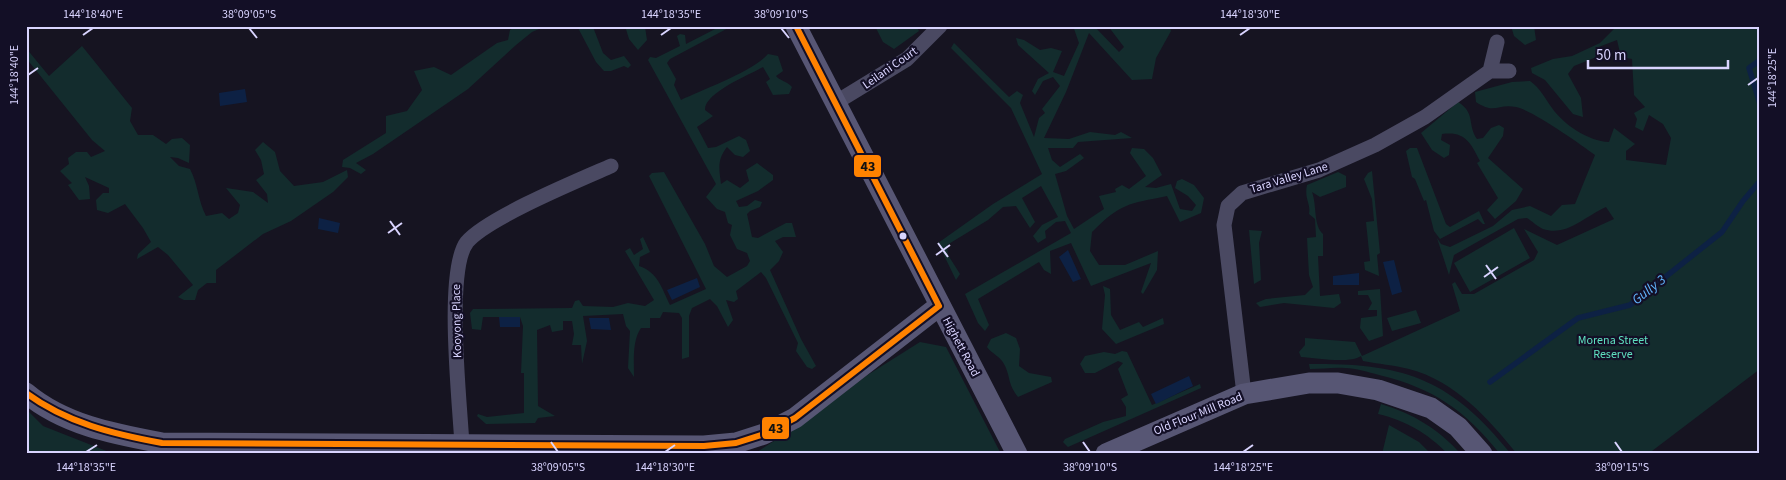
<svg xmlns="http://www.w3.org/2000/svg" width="1786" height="480" font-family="'Source Sans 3',sans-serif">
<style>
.green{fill:#132c2d}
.water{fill:#0d2144}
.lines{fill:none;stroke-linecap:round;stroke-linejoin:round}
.stream{stroke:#0d2144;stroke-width:5.5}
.street{stroke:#4a4962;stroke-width:15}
.secondary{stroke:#575674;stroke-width:21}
.bus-1-casing{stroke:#130f26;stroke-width:10}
.bus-1{stroke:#ff8200;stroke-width:6}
.ticks{fill:none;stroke:#d9d4ff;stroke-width:2}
.bus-dot{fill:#d9d4ff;stroke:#130f26;stroke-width:2}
.labels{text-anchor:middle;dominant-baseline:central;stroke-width:4.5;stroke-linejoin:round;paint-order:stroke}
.street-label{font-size:12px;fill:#d9d4ff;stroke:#130f26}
.park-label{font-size:12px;fill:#5fe0c0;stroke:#130f26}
.water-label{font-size:14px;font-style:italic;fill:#62b6ff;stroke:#130f26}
.line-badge{stroke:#130f26;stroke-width:2}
.pale-badge-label{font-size:14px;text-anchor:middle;font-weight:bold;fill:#111}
.neatline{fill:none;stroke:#d9d4ff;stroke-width:2}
.ticks-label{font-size:12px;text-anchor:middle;fill:#d9d4ff}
</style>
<rect width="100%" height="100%" fill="#161421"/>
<path class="green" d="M517,26H546L532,32L516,45L468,89L373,154L356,163L366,170L361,174L350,168L342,167L343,160L386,133V116L407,111L422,90L414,71L434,67L451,75L497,43L508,40L510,30Z
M577,26H602L593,27L603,53L611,60L624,56L631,65L628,68L624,66L611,71H604L596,62Z
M625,26L645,27L647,40L638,50L629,39Z
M721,26H732L670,59L667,63L676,79L674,85L681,100C702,90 754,71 768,54L778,56L783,71L776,76C780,81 787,81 792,87L789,94L773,95L766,82L770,79L763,67C749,75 704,93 705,110L713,116L697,127L708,148L716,147L739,136L746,140L750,151L743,157L735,155L727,147C717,160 719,168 721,184L727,180L740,188L749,181L746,170L757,163L773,175V180L758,191L736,201L739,207L747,206L755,200L762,202L760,207L750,211L747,214L752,237L758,238L786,223H792L796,237H783L775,241L783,252L779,261L770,270L801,339L816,366L812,369L807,367L796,351L798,343L766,278L761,272L736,291L738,299L734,302L726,300L733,320L728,327L717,306L710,299L692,308L689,316V357L682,359V318L679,313L663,312L660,318H650V328H641C632,341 634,361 634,377L628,368L630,331L626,326L623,314L583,316L587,341L582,364L581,345H572L574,334L572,321H563V330L552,332L550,325L537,330L538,406L555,416L538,418L535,423L486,424L477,416L478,414L487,417L524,413V373H521L523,326L520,317H483L481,330L472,329L470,313L473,309L572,308L575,301L579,300L583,306L613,307L628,303L645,306L654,300L625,251L630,248L634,255L643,249L640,239L643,237L650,252L640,257L639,266C658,272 662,289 670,305L706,289L649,176L652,173L664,172L705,244L714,266L727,277L747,266L750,261L747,253L737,249L730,235L732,225L728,223L725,212L717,209L706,197L716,184L648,60L650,57L656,58L680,46L677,36L680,34L685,35L686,44Z
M875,26H916L919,31L894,49L883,42Z
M1073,26H1094L1119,52L1124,47L1108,26H1169L1171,31L1156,58L1152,79L1132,80L1089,33L1066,92L1044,138L1069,139L1090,132L1115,135L1121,132L1132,138L1078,142L1073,148H1048L1052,160L1060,167L1080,154L1084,158L1066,171L1055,174L1067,216L1074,229L1104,209L1099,196L1116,192L1115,189L1122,185L1129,189L1146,176L1130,153L1132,148L1144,149L1153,158L1162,175L1145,187L1156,188L1171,184L1180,209L1192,211L1196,205L1188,196L1175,188L1177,181L1182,179L1194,185L1204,198L1201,213L1180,222L1167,196C1128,204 1121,203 1092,232L1090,251L1099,265H1125L1158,251L1157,270L1143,294L1141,292L1151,263L1091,286L1071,243L1050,251L1051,274L1044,270L1039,262L978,299L989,325L985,331L978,323L965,294L1071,233L1065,221L1056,222L1045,231L1046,238L1038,243L1033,236L1042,225L1058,217L1041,186L1022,198L1035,222L1030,228L1016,206L1003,207L988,220L947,245L948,255L960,274L956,280L938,243L993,204L1042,174L1011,108L951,48L954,43L1009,97L1017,91L1023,95L1020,103L1034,137L1039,118L1045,113L1042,109L1060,86L1053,77L1043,81L1035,95L1032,91L1038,79L1049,73L1018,45L1016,38L1024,40L1040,50L1051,48L1062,51L1053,72L1064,76L1079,43Z
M1511,26H1534L1536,40L1525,45L1514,36Z
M1617,26H1760V369L1648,454H1517C1488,418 1455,381 1409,369C1394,365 1378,364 1363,361L1361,356C1349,364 1317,358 1301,357L1299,352L1305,345V338L1355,342L1362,356L1460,311L1452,284L1455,282L1462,294H1474L1534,260L1538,252L1524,229L1557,245L1614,219L1606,207C1585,216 1567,237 1543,229C1538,227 1532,221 1527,218L1518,219L1454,255L1449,275L1437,238L1441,244L1450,247L1493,226L1512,210L1530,206L1551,216L1562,205L1575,204L1595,155C1580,144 1532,110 1516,107C1498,103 1495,115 1476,102L1475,92L1512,82L1530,81C1541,89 1544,97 1552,108C1564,125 1588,141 1609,142L1614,128L1635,144L1626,151V160L1666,165L1671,138L1663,124L1649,115L1643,131L1635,127L1637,119L1634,113L1645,107L1634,95L1632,59L1621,57L1617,40L1596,48L1599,56L1574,66L1568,74L1581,98L1583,117L1573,114L1545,80L1532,73L1531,68L1553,59L1572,56L1600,43Z
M82,46L132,108L130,121L138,135H153L166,144L172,139L182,138L190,145L189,163L178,158L170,157L179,166L190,169C198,184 198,201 206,216L222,213L229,219L238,213L240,205L226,188L253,192L268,203L267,194L256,180L264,174L261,160L255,150L263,142L275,152L280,171L294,186L323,182L347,170L348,177L333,192L291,221L263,234L216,270V283H207L198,290L195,300H184L178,297L193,285L168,255L158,247L137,259L138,254L151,242L143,228L125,204L108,213L97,210L96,200L103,193H109V188L85,177L89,186L90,199L79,200L68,185L72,183L60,171L69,164L68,158L76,152H87L91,157L105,151L92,140L26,58V48L49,76Z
M1458,102C1476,113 1467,125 1477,139L1483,138L1491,128L1499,125L1504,128L1503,136L1488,158L1523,189L1516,201L1495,219L1487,210L1498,198L1477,163L1480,161C1470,142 1465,131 1442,134L1441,140L1450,145L1449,155L1444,158L1432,150L1421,133Z
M1410,148H1417L1446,224L1450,227L1479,211L1485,224H1483L1478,219L1440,239L1434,231L1426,200L1424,201L1415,179L1412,177L1406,151Z
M1372,171L1380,253L1377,255L1379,276L1365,270L1364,262L1370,261L1366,222L1374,221L1372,199L1364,179L1368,173Z
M1338,172L1346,176V187L1320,197L1312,192C1317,205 1313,225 1323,234V256H1318L1320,296L1339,294L1341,303L1334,308L1284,303L1260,307L1256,303L1266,299L1305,295L1313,287L1309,275L1307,238L1316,237L1315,219L1309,214C1311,203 1304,199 1307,185Z
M1514,228L1530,258L1470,292L1454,263Z
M1249,230L1262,231L1259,243L1261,280L1254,284Z
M1103,286L1110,289L1111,315L1120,330L1139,322L1143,327L1163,318L1164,324L1116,344L1102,329L1105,295Z
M1380,289L1383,336L1369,341L1360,328L1361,318L1377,316V310H1368L1372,303L1368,295H1358V291Z
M1416,310L1421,323L1392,331L1387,318Z
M1006,333L1016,338L1020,349L1019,366L1029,373L1051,377L1052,382L1018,397C1007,383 1011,377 1004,364C1000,356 992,354 987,347L991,339Z
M920,342L946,347L1001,454H754L819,412L866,376Z
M1122,351L1127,352L1152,405L1200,384L1201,388L1068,447L1063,442L1065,439L1103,422L1126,416V407L1121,399L1128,395L1118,369L1123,363L1118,361L1095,373H1085L1080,364L1085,356L1104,352L1115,354Z
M1309,364C1404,363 1450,378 1511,454H1500C1465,410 1433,388 1379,375C1368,372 1356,368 1345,368C1334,367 1322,369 1310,369Z
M1381,404C1414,414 1438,429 1461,454H1448C1427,433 1407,421 1378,414Z
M26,409L43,426L114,454H26Z
M1389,425L1419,442L1431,454H1382Z"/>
<path class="water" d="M245,89L247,102L220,106L219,93Z
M319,218L340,223L338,233L318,229Z
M1068,250L1081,279L1073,282L1059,257Z
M1394,260L1402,292L1392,295L1383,262Z
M1359,273V285H1333V276Z
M697,278L700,287L672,300L667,290Z
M499,317H520V327H500Z
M589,318H609L611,330L591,329Z
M1189,376L1193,386L1156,404L1151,394Z"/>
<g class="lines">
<path class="stream" d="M1760,60L1749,68L1760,104
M1490,382L1578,318L1630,305L1722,232L1743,201L1760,181"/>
<path class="street" d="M1490,71L1497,42
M1490,71H1509
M835,103L907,59L940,26
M1244,394L1224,225L1228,206L1242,193L1319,170L1375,145L1425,117L1490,71
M462,445C460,405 445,270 467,242C487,218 579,180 611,166"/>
<path class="secondary" d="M796,26L1017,454
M26,393C64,425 114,434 162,443L704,446L736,443L764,434L795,418L939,306
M1106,454L1244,394L1309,383H1338L1378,390L1431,408L1458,427L1482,454"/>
<defs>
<path id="bus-1" d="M796,26L939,306
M26,393C67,423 113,434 162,443L704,446L736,443L764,434L795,418L939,306"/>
</defs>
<use href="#bus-1" class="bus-1-casing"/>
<use href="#bus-1" class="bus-1"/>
</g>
<path class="ticks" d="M249,28L257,38M781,28L789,38M83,35L93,28M661,35L671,28M1240,35L1250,28M28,75L38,68M1748,85L1758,78M390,221L400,235M388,233L402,223M938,243L948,257M936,255L950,245M1486,265L1496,279M1484,277L1498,267M551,442L558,452M1083,442L1090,452M1615,442L1622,452M86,452L97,445M665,452L675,445M1243,452L1253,445"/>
<circle class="bus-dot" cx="903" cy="236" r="4.5"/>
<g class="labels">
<g class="street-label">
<text transform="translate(890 68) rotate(-35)">Leilani Court</text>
<text transform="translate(1289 178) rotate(-17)">Tara Valley Lane</text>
<text transform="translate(457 321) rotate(-91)">Kooyong Place</text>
<text transform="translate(961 347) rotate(62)">Highett Road</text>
<text transform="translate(1198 414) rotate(-22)">Old Flour Mill Road</text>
</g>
<g class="park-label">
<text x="1613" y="340">Morena Street<tspan x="1613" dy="14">Reserve</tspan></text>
</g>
<g class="water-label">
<text transform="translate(1649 290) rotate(-38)">Gully 3</text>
</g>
</g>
<g class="line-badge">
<rect x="853" y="154" width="29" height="24" rx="5" fill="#ff8200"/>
<rect x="761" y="416" width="29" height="24" rx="5" fill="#ff8200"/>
</g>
<g class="pale-badge-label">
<text x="868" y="171">43</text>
<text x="776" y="433">43</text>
</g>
<rect width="1786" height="480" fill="none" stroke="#130f26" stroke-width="55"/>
<path d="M1588 60v8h140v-8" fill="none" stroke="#d9d4ff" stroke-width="2.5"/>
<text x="1596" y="60" font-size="15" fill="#d9d4ff" stroke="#130f26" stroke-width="4" paint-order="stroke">50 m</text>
<rect x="28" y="28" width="1730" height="424" class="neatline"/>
<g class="ticks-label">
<text x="93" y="18">144°18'40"E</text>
<text x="249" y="18">38°09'05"S</text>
<text x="671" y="18">144°18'35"E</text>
<text x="781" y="18">38°09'10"S</text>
<text x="1250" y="18">144°18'30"E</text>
<text transform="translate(14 75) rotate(-90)" y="4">144°18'40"E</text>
<text transform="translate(1772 78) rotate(-90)" y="4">144°18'25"E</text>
<text x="86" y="471">144°18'35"E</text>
<text x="558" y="471">38°09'05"S</text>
<text x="665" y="471">144°18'30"E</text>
<text x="1090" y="471">38°09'10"S</text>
<text x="1243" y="471">144°18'25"E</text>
<text x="1622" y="471">38°09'15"S</text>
</g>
</svg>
